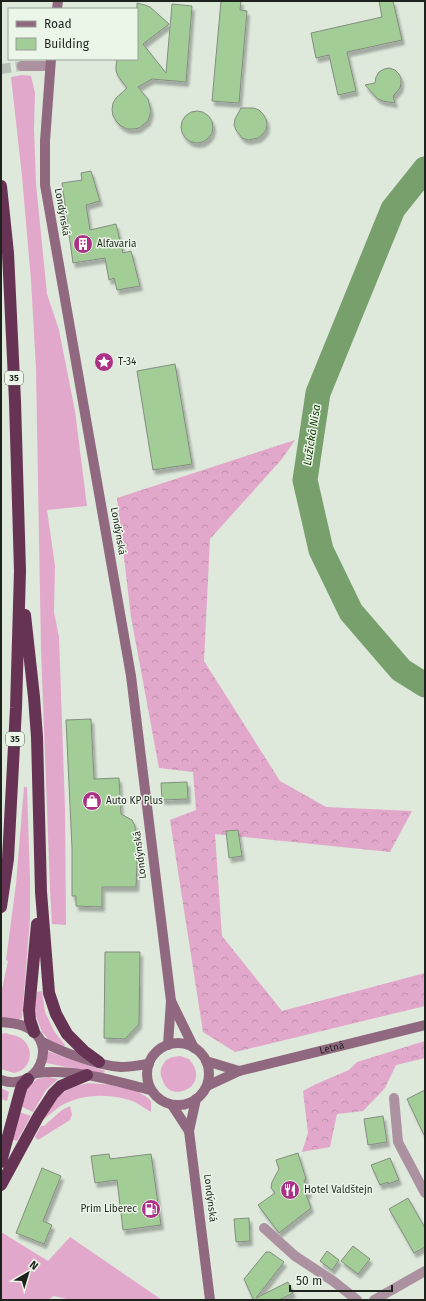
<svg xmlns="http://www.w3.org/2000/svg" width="426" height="1301" font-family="'Fira Sans',sans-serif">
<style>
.grass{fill:#e2a8cb}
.forest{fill:url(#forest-crowns)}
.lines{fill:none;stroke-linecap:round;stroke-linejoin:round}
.river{stroke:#77a06c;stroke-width:25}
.building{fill:#a3cd97;stroke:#838d80;filter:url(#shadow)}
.street-tunnel{stroke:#b8c0b5;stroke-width:10;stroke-dasharray:10 5;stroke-linecap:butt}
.street{stroke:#ac91a1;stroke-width:10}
.secondary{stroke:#906980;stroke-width:10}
.highway{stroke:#673355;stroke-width:12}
.labels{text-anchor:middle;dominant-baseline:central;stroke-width:3;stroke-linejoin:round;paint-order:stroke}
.shield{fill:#ebf5e8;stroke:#5c615a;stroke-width:1}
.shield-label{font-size:9px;font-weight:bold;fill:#1e221d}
.street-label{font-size:10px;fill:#1e221d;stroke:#ebf5e8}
.poi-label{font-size:10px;fill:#1e221d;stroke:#ebf5e8;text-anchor:start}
.water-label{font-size:11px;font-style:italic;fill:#0c3500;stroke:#ebf5e8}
</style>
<defs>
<pattern id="forest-crowns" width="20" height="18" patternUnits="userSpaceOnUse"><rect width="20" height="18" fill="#e2a8cb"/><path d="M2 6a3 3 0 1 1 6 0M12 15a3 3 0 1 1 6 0" fill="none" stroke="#c190ae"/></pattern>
<filter id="shadow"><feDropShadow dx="2.5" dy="4.5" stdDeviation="1" flood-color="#0004"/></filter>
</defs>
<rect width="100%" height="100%" fill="#dee8db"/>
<path class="grass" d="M22,75L31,76L35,93L34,129L36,184L47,294L59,330L75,411L87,506L47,510L55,566L54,612L59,637L65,809L66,925L52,924L50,889L41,649L36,369L31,280L22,176L11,77Z
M24,787H27L30,880V918L22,1018L17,1020L1,1019V994L8,961L6,960L16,884Z
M42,991L45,1012L54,1031L65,1045L63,1047L53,1044L42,1032L34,1011L37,992Z
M6,1033C10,1035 15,1035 19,1037C31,1043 34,1060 23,1069C21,1071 17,1072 14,1073L1,1069V1034Z
M47,1051L105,1071L103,1074L46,1063Z
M180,1056L189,1059C192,1063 196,1068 196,1073C198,1092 169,1100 163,1081C161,1076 160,1074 161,1069C165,1058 170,1057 180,1056Z
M49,1077L58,1079L46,1090L33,1112L20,1106L28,1087L37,1079Z
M88,1083C107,1084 137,1086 151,1101V1112C146,1109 140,1105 135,1102C111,1093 81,1093 59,1107C54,1111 49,1115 44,1119C57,1096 61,1089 88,1083Z
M1,1088L9,1092L7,1101L1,1099Z
M70,1106L72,1114L70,1120L38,1140L35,1137L41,1126H44L62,1110Z
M19,1112L31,1116L17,1141L13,1140Z
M1,1232L48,1261L70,1237L162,1300H71L54,1296L47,1300H1Z"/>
<path class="forest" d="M295,440L282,459L210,539L204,661L280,781L326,807L412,811L390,852L215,834L222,936L282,1011L425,973V1006L235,1052L203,1032L170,820L196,810L193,772L159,768L131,617L117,498Z
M425,1041V1058L396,1065L385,1088L363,1111L337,1114L330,1147L302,1152L308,1133L303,1091L316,1084L349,1070L357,1062Z"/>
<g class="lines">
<path class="river" d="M425,169L393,209L318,393L305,480L321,550L351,612L401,670L425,685"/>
</g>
<path class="building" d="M221,1H241L240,10L247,11L239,103L212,101Z
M379,1H393L402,40L347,52L356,91L338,95L329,55L316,58L311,33L382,17Z
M137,3L145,5L150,7L169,24L143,44L166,73L172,4L192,6L186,82L152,79L138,87L148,99L151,111L148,121L139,128L134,129H127L121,126L117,122L113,116L112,110L113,103L116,98L127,88L118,76L116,71V66L117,59H137Z
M389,68L395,70L399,74L401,78V83L400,88L393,96L395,103L383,101L378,99L365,85L375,83L376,77L379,72L384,69Z
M241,108H254L259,110L263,114L266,119L267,124L266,130L262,135L258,138L248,140L242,138L236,130L234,125L235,119Z
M181 127a16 16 0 1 1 32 0a16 16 0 1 1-32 0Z
M91,171L100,201L86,205L90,230L116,224L123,253L131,251L140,286L117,290L114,278L109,280L105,258L73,263L62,183L82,180L81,173Z
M175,364L192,464L153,470L137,371Z
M91,719L94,779L119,778L121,814L132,820L135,826L137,864L136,887H102V907L76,906V896H72V848L66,720Z
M187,782L188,799L162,800L161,783Z
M238,830L242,856L229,858L226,831Z
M105,952H140L139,1024L125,1039L104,1038Z
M425,1090V1137L407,1099Z
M383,1116L387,1142L368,1145L364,1119Z
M298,1153L306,1179L304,1180L309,1193L306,1194L311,1208L279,1233L258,1205L275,1193L271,1188L272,1182L279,1169L276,1160Z
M109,1154L110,1159L151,1154L161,1225L123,1230L117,1180L95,1183L91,1156Z
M390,1158L399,1180L388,1184V1182L380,1185L371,1165Z
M42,1168L61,1176L43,1221L52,1225L44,1244L16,1233Z
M408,1198L425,1228V1247L414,1253L389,1209Z
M249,1218L250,1241L236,1242L234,1219Z
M353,1246L370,1259L358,1274L341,1261Z
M327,1251L339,1260L332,1270L320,1261Z
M266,1252H270L284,1262L256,1298L288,1282L293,1293L279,1300H251L253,1299L244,1279Z"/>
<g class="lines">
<path class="street-tunnel" d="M1,69L22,66"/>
<path class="street" d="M22,66H50
M394,1098L398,1142L425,1193
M264,1228L295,1256L333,1281L357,1300
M374,1300L425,1271"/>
<g class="secondary">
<path d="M57,9L58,1"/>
<path d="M51,59L45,141V185L131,676L171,1001L168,1045"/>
<path d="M171,1001L194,1048"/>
<path d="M1,1022C10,1023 20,1023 28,1028C59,1044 38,1093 1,1080"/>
<path d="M41,1041C59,1051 99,1066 121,1067C130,1067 139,1065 149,1064"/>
<circle cx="178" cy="1074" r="31"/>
<path d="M206,1061L239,1071"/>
<path d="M36,1073C74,1068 114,1081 151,1090"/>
<path id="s1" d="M207,1086L239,1071L425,1025"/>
<path d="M172,1105L189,1131L210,1300"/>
<path d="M189,1131L196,1099"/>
</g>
<path class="highway" d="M1,186L8,253L15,401L20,571L16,708L8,859L1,907
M25,615L34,697L37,737L41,892L49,993L56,1014L67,1034L84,1051L99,1062
M34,1032L30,1020L29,1010L37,924
M1,1162L20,1092L22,1086L28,1079
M1,1185L38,1117L53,1094L61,1086L87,1075"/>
</g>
<defs>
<symbol id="building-disc" viewBox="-11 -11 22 22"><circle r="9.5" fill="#ab3286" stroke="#ebf5e8"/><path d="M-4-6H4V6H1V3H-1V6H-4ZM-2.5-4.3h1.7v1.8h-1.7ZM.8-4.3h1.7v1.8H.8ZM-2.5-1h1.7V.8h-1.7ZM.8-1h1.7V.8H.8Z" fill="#fff"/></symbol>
<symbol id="sight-disc" viewBox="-11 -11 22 22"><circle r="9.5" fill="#ab3286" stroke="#ebf5e8"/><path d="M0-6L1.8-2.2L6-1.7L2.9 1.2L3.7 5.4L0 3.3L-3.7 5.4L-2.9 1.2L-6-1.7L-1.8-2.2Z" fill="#fff"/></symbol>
<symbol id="shop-disc" viewBox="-11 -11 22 22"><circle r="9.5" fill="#ab3286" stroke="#ebf5e8"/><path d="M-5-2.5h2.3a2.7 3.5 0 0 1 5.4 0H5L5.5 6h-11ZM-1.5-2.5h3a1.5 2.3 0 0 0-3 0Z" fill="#fff"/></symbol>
<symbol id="restaurant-disc" viewBox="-11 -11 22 22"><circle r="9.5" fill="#ab3286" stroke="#ebf5e8"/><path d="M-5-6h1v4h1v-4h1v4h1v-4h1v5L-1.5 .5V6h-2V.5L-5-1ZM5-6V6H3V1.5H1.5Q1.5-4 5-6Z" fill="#fff"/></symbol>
<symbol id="fuel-disc" viewBox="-11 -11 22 22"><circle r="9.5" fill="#ab3286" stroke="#ebf5e8"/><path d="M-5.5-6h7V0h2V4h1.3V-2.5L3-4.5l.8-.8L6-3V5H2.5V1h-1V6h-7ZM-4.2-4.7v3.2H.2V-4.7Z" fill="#fff"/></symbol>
</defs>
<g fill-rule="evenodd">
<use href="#building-disc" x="72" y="233" width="22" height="22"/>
<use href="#sight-disc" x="93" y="351" width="22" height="22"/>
<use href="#shop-disc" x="81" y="790" width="22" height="22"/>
<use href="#restaurant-disc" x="279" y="1179" width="22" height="22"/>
<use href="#fuel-disc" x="140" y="1198" width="22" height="22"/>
</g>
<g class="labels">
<g class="shield">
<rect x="5" y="371" width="18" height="14" rx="3"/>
<rect x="6" y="732" width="18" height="14" rx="3"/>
</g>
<g class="shield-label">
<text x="14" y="378">35</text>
<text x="15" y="739">35</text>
</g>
<g class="street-label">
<text transform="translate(62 212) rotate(80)">Londýnská</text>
<text transform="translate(118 531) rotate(80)">Londýnská</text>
<text transform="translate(140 855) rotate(-97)">Londýnská</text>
<text stroke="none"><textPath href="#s1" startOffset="131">Letná</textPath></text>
<text transform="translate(210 1198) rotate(83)">Londýnská</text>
</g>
<g class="poi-label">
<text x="97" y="244">Alfavaria</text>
<text x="118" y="362">T-34</text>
<text x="106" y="801">Auto KP Plus</text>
<text x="304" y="1190">Hotel Valdštejn</text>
<text x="137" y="1209" text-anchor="end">Prim Liberec</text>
</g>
<g class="water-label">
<text transform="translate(312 435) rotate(-81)">Lužická Nisa</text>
</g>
</g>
<rect width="426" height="1301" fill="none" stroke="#1e221d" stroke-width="4"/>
<rect x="8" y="8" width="130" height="52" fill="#ebf5e8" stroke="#99a197"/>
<rect x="16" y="21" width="20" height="6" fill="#906980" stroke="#99a197"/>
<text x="44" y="28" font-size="12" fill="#1e221d">Road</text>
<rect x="16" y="38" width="20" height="12" fill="#a3cd97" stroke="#99a197"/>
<text x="44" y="48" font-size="12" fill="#1e221d">Building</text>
<g transform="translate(28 1273) rotate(38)" stroke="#ebf5e8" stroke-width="3" paint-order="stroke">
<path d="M0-3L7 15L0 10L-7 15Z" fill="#1e221d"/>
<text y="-6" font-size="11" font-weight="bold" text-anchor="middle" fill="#1e221d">N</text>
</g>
<path d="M290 1285v6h102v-6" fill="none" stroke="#1e221d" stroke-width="2"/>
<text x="296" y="1285" font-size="12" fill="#1e221d" stroke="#ebf5e8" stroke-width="3" paint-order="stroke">50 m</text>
</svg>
